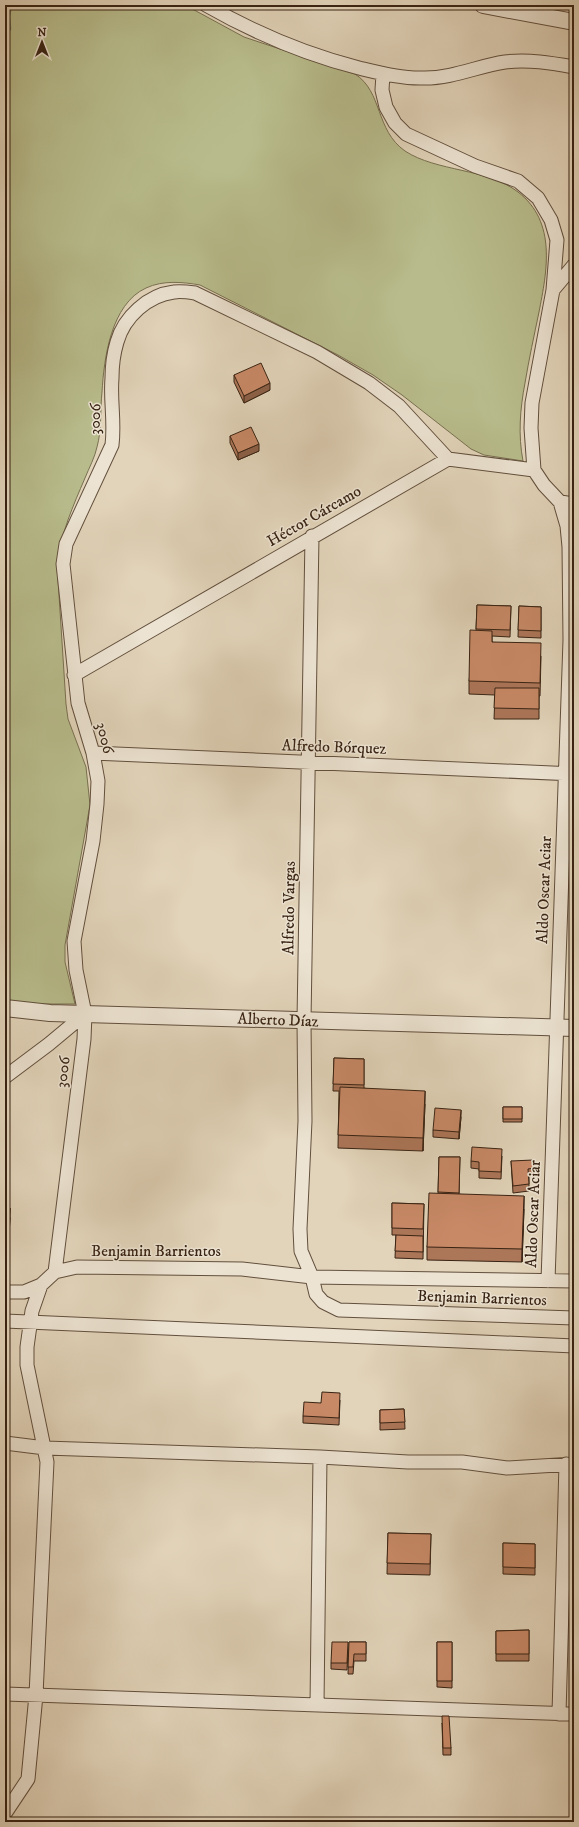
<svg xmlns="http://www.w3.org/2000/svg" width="579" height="1827" font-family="'IM FELL DW Pica',serif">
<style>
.green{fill:#b8bc8c;stroke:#787050}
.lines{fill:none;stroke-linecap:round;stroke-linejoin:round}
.stream{stroke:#707c6f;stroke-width:4.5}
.minor-casing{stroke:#624f3d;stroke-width:15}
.tertiary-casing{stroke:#624f3d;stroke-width:18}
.minor{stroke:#ece3d2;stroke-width:13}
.tertiary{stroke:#ece3d2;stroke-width:16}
.wall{fill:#ac7659;stroke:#382313}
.shaded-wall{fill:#8c6048;stroke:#382313}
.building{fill:#c88967;stroke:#382313}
.labels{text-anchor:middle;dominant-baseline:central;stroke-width:3;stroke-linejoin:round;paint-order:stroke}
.street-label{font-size:16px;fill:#382313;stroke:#ece3d2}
</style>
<rect width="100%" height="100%" fill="#e2d4ba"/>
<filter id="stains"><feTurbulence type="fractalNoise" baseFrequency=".005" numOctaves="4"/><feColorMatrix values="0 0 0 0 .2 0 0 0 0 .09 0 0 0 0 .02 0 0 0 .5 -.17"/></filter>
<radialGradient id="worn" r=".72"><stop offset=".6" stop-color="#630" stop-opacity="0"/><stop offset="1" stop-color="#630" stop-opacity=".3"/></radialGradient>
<path class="green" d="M5,5H185L244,37L355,74C383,92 375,130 405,151C437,172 487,168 518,192C557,222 547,271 539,312C534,336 529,359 525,383C520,409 518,435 523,461L484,455L471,449L402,395L373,375L338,355L200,285C183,282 163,280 146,288C111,304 104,358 102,392C100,410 102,429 97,447C95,457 89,468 85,478C73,506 61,533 57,564L66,704L68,719L86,767L90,805L65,945V962L75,1004H40L5,1001Z"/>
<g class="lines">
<path class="stream" d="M9,29L8,16L10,5"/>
<defs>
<path id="minor" d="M206,5C255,33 304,54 359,68C380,73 403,79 425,78C453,78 478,66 505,62C528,59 551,63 574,67
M383,74L382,90L386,107L395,123L406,134L475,166L518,181L538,198L551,220L557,240L553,290L532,403L531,428L534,470L544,485L560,502L574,504
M553,290L574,265
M312,536L304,1021L305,1121L300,1229L301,1251L312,1277L316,1294L323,1302L339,1310L574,1318
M74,675L448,459L534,470
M93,753L574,774
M5,1077L49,1044L85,1014
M55,1272L84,1039L85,1014L76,970L74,941L93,841L97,804L98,781L93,753L78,703L63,564L66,544L112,445C115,421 110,401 112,378C112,367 114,352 117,342C124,317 148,295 174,292C180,291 188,292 195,293L317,352L369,383L399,406L448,459
M548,1281L570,640L569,547L567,526L560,502
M5,1292H24L41,1285L55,1272L77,1267L242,1269L312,1277L574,1281
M5,1321L574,1346
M5,1443L45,1448L320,1457L408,1462H462L507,1468L574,1464
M5,1694L574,1714
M317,1705L320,1457
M559,1714L566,1464
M6,1812L28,1779L36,1695L47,1462L27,1365V1347L32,1311L41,1285"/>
<path id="tertiary" d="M483,5L574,22
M5,1008L50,1013L574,1028"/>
</defs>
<use href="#minor" class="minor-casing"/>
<use href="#tertiary" class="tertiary-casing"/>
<use href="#minor" class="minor"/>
<use href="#tertiary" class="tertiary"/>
</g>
<path class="wall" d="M234,375L270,390L244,403L234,382Z
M230,436L259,451L238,460L230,443Z
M477,605L511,606L510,637L492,636V642L541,656L540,696H539V719H494L495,695L469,694V681L476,630Z
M519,606L541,607V638L518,637Z
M334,1058L364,1059V1088L425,1104L423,1151L338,1148L339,1091H333Z
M503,1107H522V1122H503Z
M461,1117L459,1139L433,1137V1130Z
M502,1156L501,1179L479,1178V1169L471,1168V1161Z
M439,1157H460L459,1194L524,1209L522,1262L427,1260V1247L438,1194Z
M511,1161L534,1168V1175L529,1176V1191L513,1193Z
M392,1203L424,1204L423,1259L395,1258L396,1235H392Z
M5,1207L10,1218L8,1250H5Z
M340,1400L339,1425L303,1423V1416L321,1403Z
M404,1409L405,1429L380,1430V1410Z
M5,1494H9V1511H5Z
M388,1533L431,1534L430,1575L387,1574Z
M503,1543L535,1544V1575L503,1574Z
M529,1630V1661H496V1631Z
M349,1642H366V1661H354L353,1674H348Z
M437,1642H452V1688L437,1687Z
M348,1649L347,1670L331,1669V1663Z
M442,1723L451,1748V1755H443Z"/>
<path class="shaded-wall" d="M270,383V390L244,403V396Z
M259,444V451L238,460V453Z
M425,1091V1104L423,1151V1138Z
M461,1110V1117L459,1139V1132Z
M524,1196V1209L522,1262V1249Z
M10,1208V1218L8,1250V1239Z"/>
<path class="building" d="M261,363L270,383L244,396L234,375Z
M251,427L259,444L238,453L230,436Z
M477,605L511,606L510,630L476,629Z
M519,606L541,607V631L518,630Z
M470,630L492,631V642L541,643L540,683L469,681Z
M495,688H539V709L494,708Z
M334,1058L364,1059V1085L333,1084Z
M340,1087L425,1091L423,1138L338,1135Z
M503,1107H522V1119H503Z
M435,1108L461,1110L459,1132L433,1130Z
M472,1147L502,1149L501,1172L479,1171V1162L471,1161Z
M439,1157H460L459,1193L438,1192Z
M533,1160L534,1168L528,1169L529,1184L513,1186L511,1161Z
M429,1193L524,1196L522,1249L427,1247Z
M392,1203L424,1204L423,1229L392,1228Z
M5,1207L10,1208L8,1239H5Z
M396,1235L423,1236V1252L395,1251Z
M322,1392L340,1393L339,1418L303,1416L304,1402L321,1403Z
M404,1409L405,1422L380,1423V1410Z
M5,1494H9V1504H5Z
M388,1533L431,1534L430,1564L387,1563Z
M503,1543L535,1544V1568L503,1567Z
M529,1630V1654H496V1631Z
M332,1642H348L347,1663H331Z
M349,1642H366V1654H354L353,1667H348Z
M437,1642H452V1681H437Z
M442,1716H449L451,1748H443Z"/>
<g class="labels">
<g class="street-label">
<text transform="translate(95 419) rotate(-89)">3006</text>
<text transform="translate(314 516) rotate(-30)">Héctor Cárcamo</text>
<text transform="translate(105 738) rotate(75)">3006</text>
<text transform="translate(334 747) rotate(2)">Alfredo Bórquez</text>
<text transform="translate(544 890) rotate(-88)">Aldo Oscar Aciar</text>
<text transform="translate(289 908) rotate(-89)">Alfredo Vargas</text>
<text transform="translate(278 1020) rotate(2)">Alberto Díaz</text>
<text transform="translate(63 1072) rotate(-83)">3006</text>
<text transform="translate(533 1214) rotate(-88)">Aldo Oscar Aciar</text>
<text x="156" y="1251">Benjamin Barrientos</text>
<text transform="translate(482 1298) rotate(2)">Benjamin Barrientos</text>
</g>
</g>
<rect width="579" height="1827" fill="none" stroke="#e2d4ba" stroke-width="20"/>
<rect x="6" y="6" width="567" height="1815" fill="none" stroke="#382313" stroke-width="2"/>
<rect x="10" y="10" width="559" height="1807" fill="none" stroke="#382313"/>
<g transform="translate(42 42)" stroke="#ece3d2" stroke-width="3" paint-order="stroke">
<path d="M0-3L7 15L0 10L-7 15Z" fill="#382313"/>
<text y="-6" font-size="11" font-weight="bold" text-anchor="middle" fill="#382313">N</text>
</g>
<rect width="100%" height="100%" filter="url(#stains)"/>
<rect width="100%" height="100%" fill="url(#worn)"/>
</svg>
